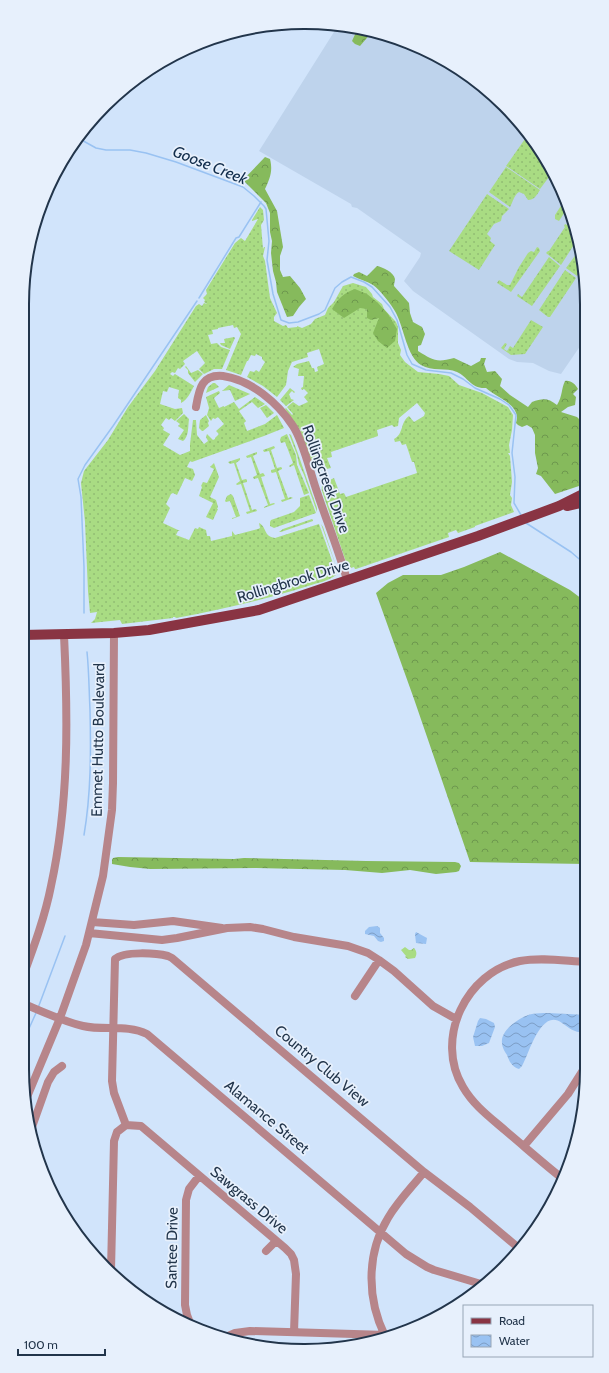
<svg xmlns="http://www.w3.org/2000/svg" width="609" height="1373" font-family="Cabin,sans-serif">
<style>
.built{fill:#bed3ec}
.grass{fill:url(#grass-dots)}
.forest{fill:url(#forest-crowns)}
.park{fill:url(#park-crowns)}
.water{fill:url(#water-waves)}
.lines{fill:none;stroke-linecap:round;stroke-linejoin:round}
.stream{stroke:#99c2f2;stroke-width:1.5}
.minor{stroke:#b7858a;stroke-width:8}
.major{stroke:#893443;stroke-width:10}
.labels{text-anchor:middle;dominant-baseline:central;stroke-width:3.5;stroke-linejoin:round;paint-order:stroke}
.street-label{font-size:15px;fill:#22354b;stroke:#e7f0fc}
.water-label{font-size:16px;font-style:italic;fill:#112d4c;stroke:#e7f0fc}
.rim{fill:none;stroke:#22354b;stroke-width:2}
</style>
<defs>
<pattern id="grass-dots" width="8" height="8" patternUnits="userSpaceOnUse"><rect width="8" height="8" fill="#a9dc83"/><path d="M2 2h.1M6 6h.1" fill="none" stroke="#91bd73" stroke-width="1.8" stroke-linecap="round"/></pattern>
<pattern id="forest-crowns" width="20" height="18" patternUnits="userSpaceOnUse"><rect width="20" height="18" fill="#86ba5c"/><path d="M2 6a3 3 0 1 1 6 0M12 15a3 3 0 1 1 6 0" fill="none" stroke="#6d984e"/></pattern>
<pattern id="park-crowns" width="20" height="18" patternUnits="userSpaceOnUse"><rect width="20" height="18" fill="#a9dc83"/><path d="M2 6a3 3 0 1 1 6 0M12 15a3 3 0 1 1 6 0" fill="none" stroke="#91bd73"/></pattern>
<pattern id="water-waves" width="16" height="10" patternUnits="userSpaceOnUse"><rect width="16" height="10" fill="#99c2f2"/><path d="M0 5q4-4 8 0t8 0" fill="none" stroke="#7c9ec6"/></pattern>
</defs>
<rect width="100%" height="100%" fill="#d1e4fb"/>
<path class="built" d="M339,24L396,37L476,80L528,132L565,196L585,267V339L561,374L549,371L533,363L517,362L509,359L413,291L404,281L420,257L421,253L357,208L352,207L351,204L259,151Z"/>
<path class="grass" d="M527,136L533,140L552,173L540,189L506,166Z
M506,167L540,190C537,195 534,200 528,200L524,194L519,192C514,195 513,202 510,207L489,192Z
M487,194L509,209L502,216L501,221L494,224L487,234L491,238L490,241L495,245L479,270L449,251Z
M566,198L568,207L559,221L555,219V215Z
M260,207L263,210L264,220L261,225L263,249L264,247H265L263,256L265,261L270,298L277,313L274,317V321L283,326L286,325L288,328L297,327V326L302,328L311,324L315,319L325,315L328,308L334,302L343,286L353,283L366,287L372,294L373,297L382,304L384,309L396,322L398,327V343L401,350L400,355L405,362L418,372L439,374L449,376L459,385L482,393L508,407L513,415L512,430L509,445L510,453H508L510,456L512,482L510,495L512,498L511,505L514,512L475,526V527L458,533L456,530L448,533L449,537L356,569H353H355L354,567L351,568L347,565L322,491C320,483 328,481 334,478L340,494L344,493L346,497L417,473L414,462H412L406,444L402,445L400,441L395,442L394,439C404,434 400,422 409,416L414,422L424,416L425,413L417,403L399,418L398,426L394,427L392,425L377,430L378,436L331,452L332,457L327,458L331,468L318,471L313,467L300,431L302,430L301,429L300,430L285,409L286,408L292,415L293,414L287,407L293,402L299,406L308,402L304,397L308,393L304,389L302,390L301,388L303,387L304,376H298L299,369L293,367L297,364L309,361L312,368H314L315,372L318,371L317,367L324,364L319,349L307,353L308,357L292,362L288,371L286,385L277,397L263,386L247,377L250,371L254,372L256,370L259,372L265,362L262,359V357L256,354L255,356L251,355L248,361H247L241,375L226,370L241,334L237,327L234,328L233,325L218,328V329L212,330L213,334L208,335L211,344L217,343L221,347L230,350L222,369H214L204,374L199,369L205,363L197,351L183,361L185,364L180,369L178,368L175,373L172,372L170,374L173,376L175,374L194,386C191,392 187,400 181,403V400L178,398L179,390L169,387L167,392L163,391L160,404L175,409L182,408L183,413L175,421L171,418L169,420L166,418L161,425L164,428L163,430L170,434L163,445L180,455L190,451V444L193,420H196L197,435L204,444L208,441L206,437L207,434L213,440L215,439V438L219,434L216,431L224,424L218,417L215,419L213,418L211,421L207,415L209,408L206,397L219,391L220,393L214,398L219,408L224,406V407L234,402L239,409L255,397L265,404L258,408L252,402L239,411L246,421L244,423L247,431L265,424L277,415L284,428L264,436L192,462L190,461L187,467L193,469L195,475L192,481L185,478L177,495L173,493L171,494L166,504L170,508L163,523L180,531H178L176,535L189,540L195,528L198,529L199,527L206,530L207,536H210L211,541L232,536V531L235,535L258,529L260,528L259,523C267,527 263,536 275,538L319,524L335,569L337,573L335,575H336C329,581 317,583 308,586C264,600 220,610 176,618L175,617H173V618L122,624L120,620L91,623L95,619L97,612L90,613L88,591L85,522L81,483L84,471L108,440L128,407L155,371L196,306L199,304L202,306L204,303L207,304L204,302L205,300L203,298L207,294L206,290L235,243L241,238L245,241L258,219L252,221V220Z
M565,224L574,228L577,240L561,265L546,253L548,251H549L565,227L564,226Z
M537,247L539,248L540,251L511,292L497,283L499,280L507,285H510L519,267L528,253L531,251L534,252Z
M580,249L584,266L577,276L566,268Z
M549,257L560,266L532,306L517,296L518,294L522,297Z
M565,270L576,278L550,317H548L539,310Z
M531,320L543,327L525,354L511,355L501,348L505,343L507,344L504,349L507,351L510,346L513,348Z
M234,337L235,338L230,349L221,345L220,343H225L224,339Z
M186,366L191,373L198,370L203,374L195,382L188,373V370L185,367Z
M213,383H215L219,387L206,393L208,387Z
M229,385L250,394L235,401L230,390L222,391Z
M290,388L295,392L294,393L292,391L289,394L291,399L294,400L286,406L280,400Z
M266,405L274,413L267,418L260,408Z
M184,414L189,419C188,426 189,437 183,441L178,439L184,430L178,426L180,424L176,421Z
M206,415L209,421L208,423L209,426L203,431H202L199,428L200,420Z
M287,434L296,455L297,465L309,493L304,495L294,465L290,467L289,466L293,463L285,442L281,443L280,440L281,437Z
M289,434L291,435L296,448L317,508V512L304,475L299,464L297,455Z
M274,446L275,448L271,450L277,468L281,467L282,468V469L278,471L288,498L291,497L293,498L282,502L281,500L285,499L276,472L272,473L271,472V470L275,469L269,451L264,452L263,450Z
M257,452V454L253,456L260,474L263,473L264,474L265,476L261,477L270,504L274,503L275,504L264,508V507L268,505L258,478L254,479L253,477L257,475L251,457L247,458L246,456Z
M240,458V460L236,463L242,480L246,479L247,480V482L243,483L252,510L256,509L257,511L247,514L246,512L250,511L241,484L237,485L236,484L240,481L234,463L230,464L228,462Z
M214,463L219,477L210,497L216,500L218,507L217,509H218L213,520L206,517L213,503L199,496L202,487L201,486L203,482L207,483L214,469L210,467Z
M231,494L233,496L240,516L232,519V518L236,517L230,501L226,502L225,501L227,496Z
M309,495L316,513L274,528L270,526V522L271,520L294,512L300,506V498Z
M312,519L313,520V521L281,532H279L283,529Z
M321,524L323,527L338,572L337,569Z"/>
<path class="forest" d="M358,28L372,32L360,46L355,44L352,41Z
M265,157L270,159C273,171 270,178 265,189L277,211L283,247L280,256V270L283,277L290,276L300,288L306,299L299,307L293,316L287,317L277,292L276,282L273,271L271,253L272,241L270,232V213L266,203L243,180Z
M377,266C382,267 394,272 395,279C395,281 394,283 394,286L409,303L410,313L413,322L422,327L425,334L421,345L418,346V351C433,360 436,363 454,358L471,366L480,361L481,358H486L484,364L487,372L495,371L502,379L500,386L510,395L528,407L532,402C543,398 548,398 557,405C563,395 561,389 565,381C571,380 575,384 578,389L573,394L576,397L575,405L568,407L561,412L577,417L585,425V484L555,494L541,476L536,474L538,468L535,453V435L532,428L527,425L522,427L518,425L516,423C522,404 496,398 486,388C471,389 468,377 457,372C446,367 432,372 421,365C407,357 404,328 396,313C392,305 380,290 373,285C367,281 360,280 353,276L354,274L359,272L367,276Z
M355,289L367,294L378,303L388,314L397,329L395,341L387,348L378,341L373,333L379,318L371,320L367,318V309L360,308L344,318L332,309C338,298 344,293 355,289Z
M500,552L570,590L586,602V864L470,862L414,699L376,593L388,583L403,575H441L464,567Z
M22,840L29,846V859L22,860Z
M118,857L234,859L244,858L366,861L455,862L459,863L461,866L459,871L456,872L436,874L410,870L382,873L345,870L256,868L150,869L130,867L112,864V860L113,858Z"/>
<path class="park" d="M405,947L409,950H411L414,948C417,951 417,955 415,958L408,959L405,957L406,956L401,950Z"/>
<path class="water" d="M377,926L380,928V933L384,938V941L381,942L378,941L374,936L365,934V931L369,927Z
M416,932L427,938L426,944L416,943L415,934Z
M548,1013L587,1015V1032C577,1034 570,1029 562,1023C541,1007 529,1054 522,1066L519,1069C512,1067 509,1061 507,1055C505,1052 502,1047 502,1043C500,1030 521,1016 532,1014C537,1013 543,1013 548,1013Z
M480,1018L486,1019L494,1023L495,1027L489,1043L482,1046H475L473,1037L478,1021Z"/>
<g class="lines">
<path class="stream" d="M78,138L96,148L106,150H130L146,153L176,162L243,187L254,196L264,206L266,209L269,241L267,260L273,294L281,320L289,323L298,322L319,314L325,310L335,288L342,282L351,277L364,282L372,287L390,307L397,320L407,355L412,364L426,370L451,373L463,379L475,388L500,399L509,405L516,415L512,453L515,477L514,503L521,515
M199,298L236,238L239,237L261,202
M526,523L571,552L585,564
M84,613V567L81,497L78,479L85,465L113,426L197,301
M84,835C91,794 91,752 90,710C89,690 89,671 87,652
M38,1008L65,936
M22,1044L36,1013"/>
<path class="minor" d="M196,407C199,390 201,374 223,376C251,380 278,403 293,426C303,441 309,468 315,486C325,517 338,548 347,580
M92,922L134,925L173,921L222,928
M89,933L162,940L177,938L227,928L250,927L263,929L294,937L348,946L368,953L379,960L394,971L433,1006L456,1019
M22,979C33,949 45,917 51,886C69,803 68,719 64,635
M355,996L379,960
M22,1003C41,1011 62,1021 83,1026C104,1031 127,1024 147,1034L406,1254L427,1267L434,1270L481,1284
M27,1097L60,1018L86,945L103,876L112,810L113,783L114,633
M126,1125L114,1093L112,1081L115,959C124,951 156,953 168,956L172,958L424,1172L470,1207L521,1250
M126,1125L141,1126L285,1248L291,1254L294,1260L296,1274L294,1332
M32,1127L48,1082L54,1072L62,1066
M524,1146L568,1094L587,1064
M563,1179C544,1164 526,1148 507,1132C491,1118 474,1106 463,1087C434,1039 466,972 520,961C542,957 565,961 587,962
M266,1251L276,1241
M111,1270L114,1141L117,1132L126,1125
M190,1323L187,1315L185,1305L186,1200L189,1189L199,1176
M385,1336C367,1299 366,1254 388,1218C398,1201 412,1187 424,1172
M226,1337L235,1333L250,1331L387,1335"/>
<path class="major" d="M567,506L585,502
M22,635L114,633L149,630L259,610L478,536L559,506L585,493"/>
</g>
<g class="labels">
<g class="street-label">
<text transform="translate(326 479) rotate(70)">Rollingcreek Drive</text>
<text transform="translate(293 581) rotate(-17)">Rollingbrook Drive</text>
<text transform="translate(98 740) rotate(-89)">Emmet Hutto Boulevard</text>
<text transform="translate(322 1066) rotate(40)">Country Club View</text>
<text transform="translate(267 1117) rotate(40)">Alamance Street</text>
<text transform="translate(249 1200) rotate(40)">Sawgrass Drive</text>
<text transform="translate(172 1248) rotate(-89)">Santee Drive</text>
</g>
<g class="water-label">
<text transform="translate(210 165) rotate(22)">Goose Creek</text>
</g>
</g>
<path d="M0 0H609V1373H0ZM304 29H305A275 275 0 0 1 580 304V1069A275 275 0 0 1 305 1344H304A275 275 0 0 1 29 1069V304A275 275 0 0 1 304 29Z" fill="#e7f0fc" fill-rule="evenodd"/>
<path class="rim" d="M304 29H305A275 275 0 0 1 580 304V1069A275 275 0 0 1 305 1344H304A275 275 0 0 1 29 1069V304A275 275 0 0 1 304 29Z"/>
<rect x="463" y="1305" width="130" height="52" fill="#e7f0fc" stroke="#98a5b5"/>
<rect x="471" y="1318" width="20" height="6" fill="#893443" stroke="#98a5b5"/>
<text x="499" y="1325" font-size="12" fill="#22354b">Road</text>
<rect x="471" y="1335" width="20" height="12" fill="url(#water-waves)" stroke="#98a5b5"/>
<text x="499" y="1345" font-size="12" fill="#22354b">Water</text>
<path d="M18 1349v6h87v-6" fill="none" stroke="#22354b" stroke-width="2"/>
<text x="24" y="1349" font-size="12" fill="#22354b" stroke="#e7f0fc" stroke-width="3" paint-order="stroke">100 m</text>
</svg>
